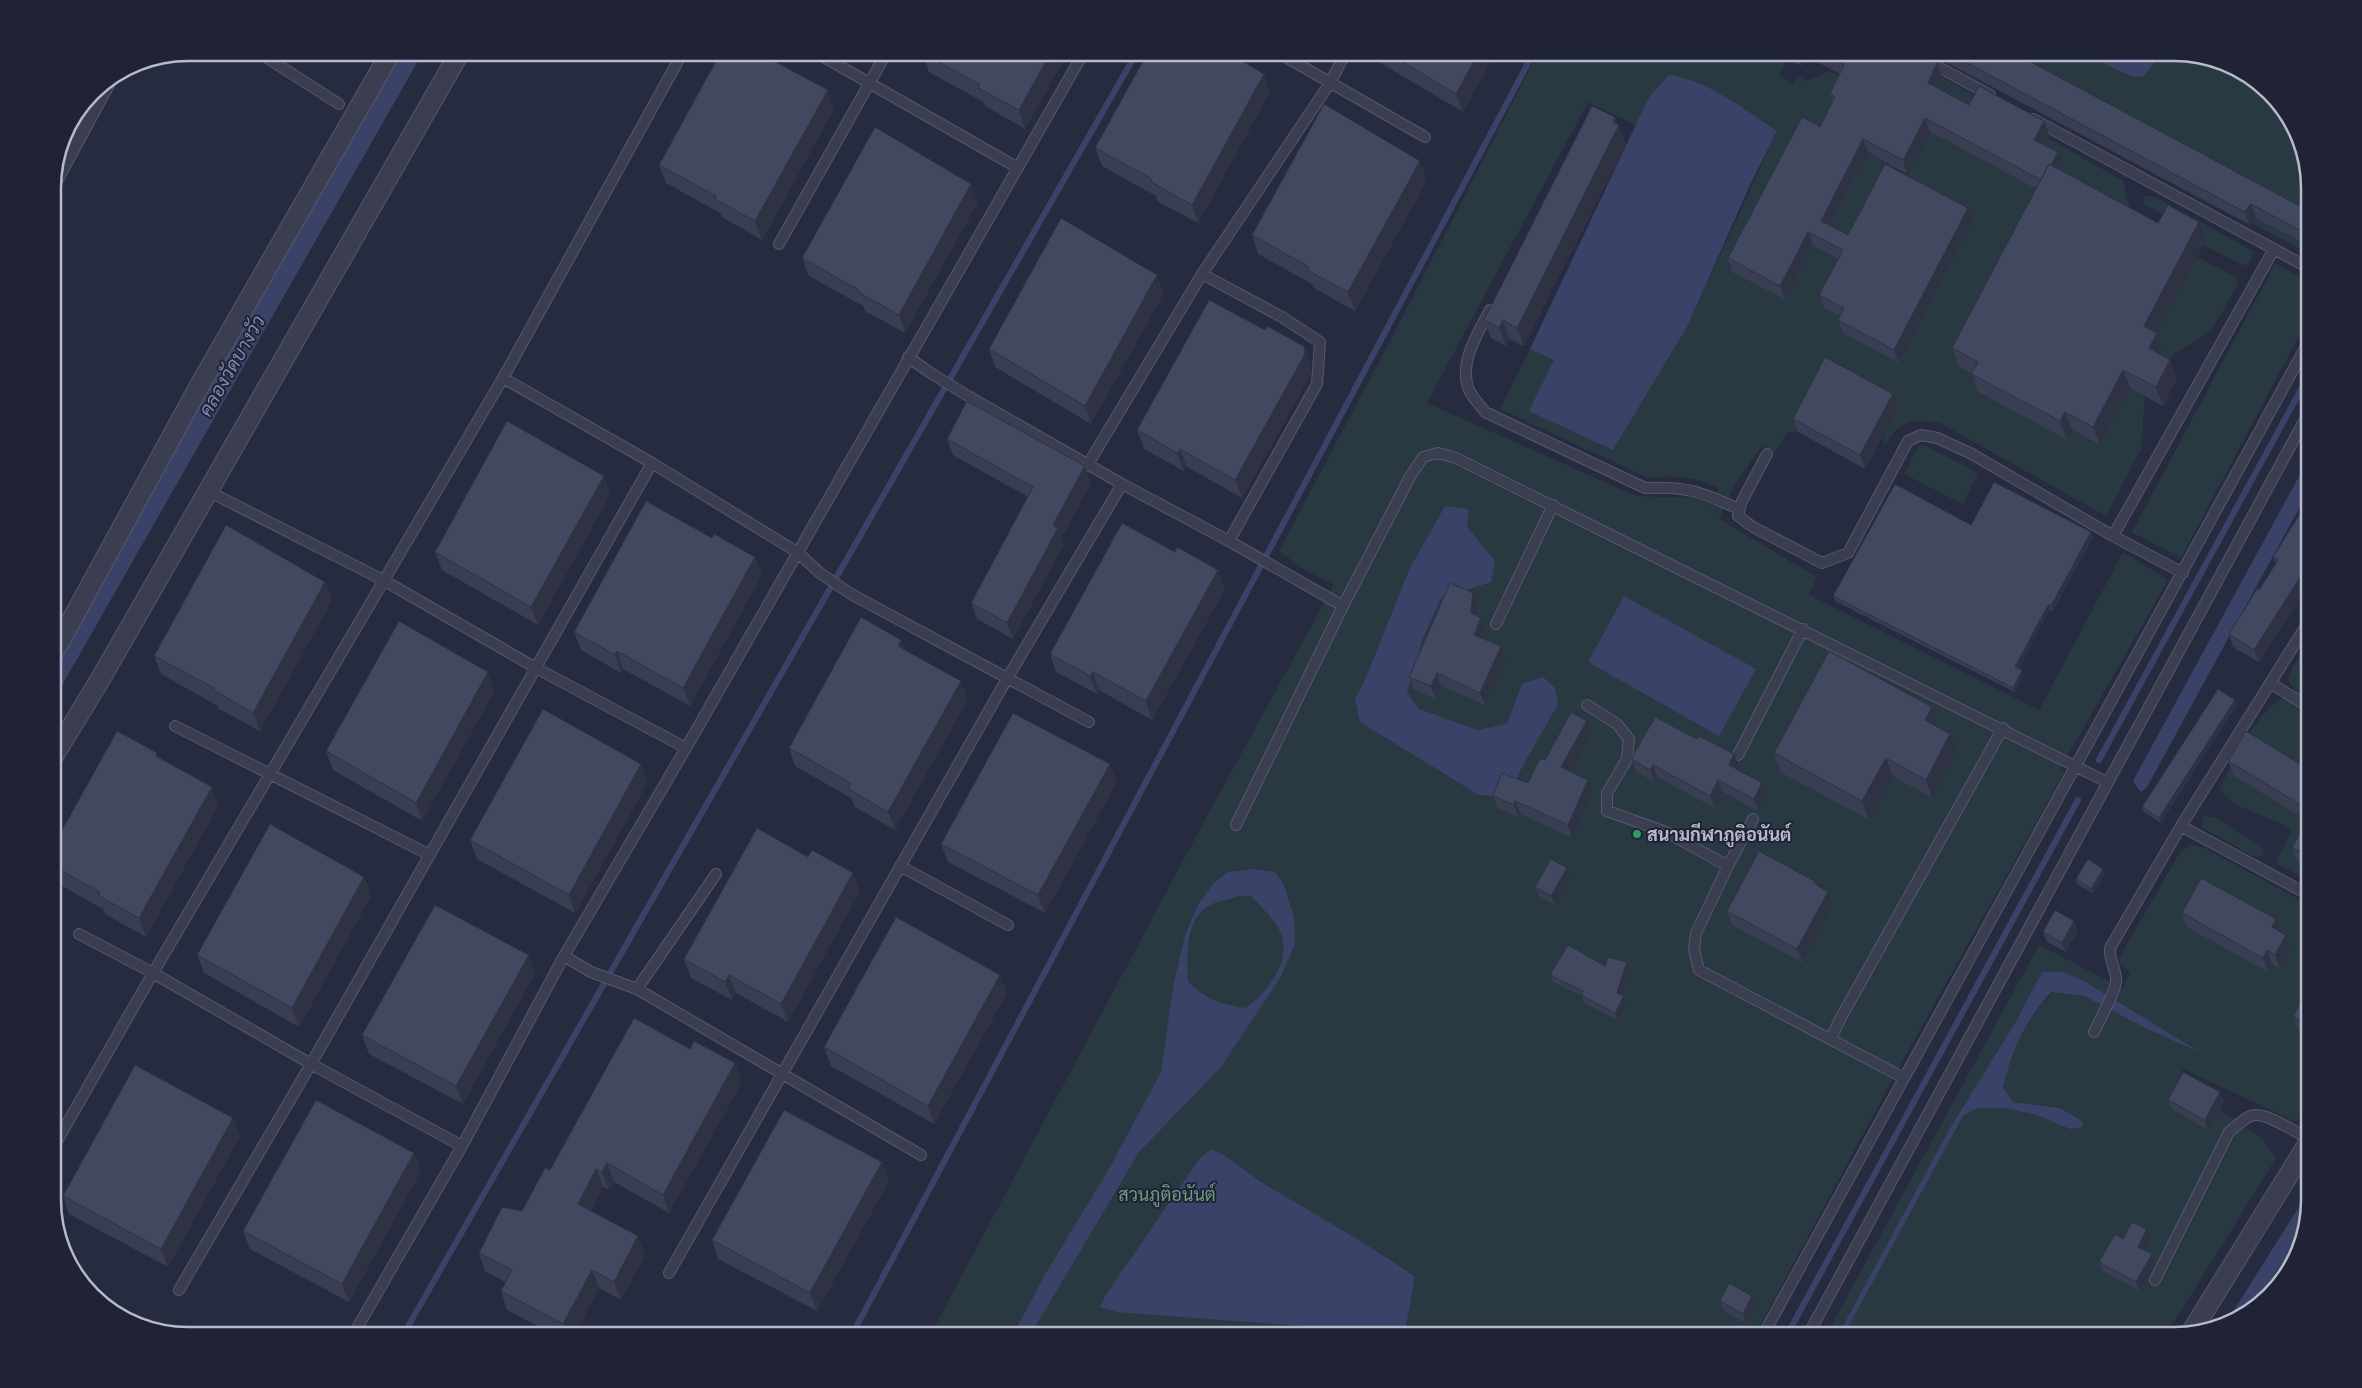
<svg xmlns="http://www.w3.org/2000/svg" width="2362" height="1388" font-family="Roboto,Sarabun,sans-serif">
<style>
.green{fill:#283941;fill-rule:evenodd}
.water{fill:#3a4367;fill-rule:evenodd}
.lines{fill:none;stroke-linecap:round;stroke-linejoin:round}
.stream{stroke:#3a4367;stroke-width:6}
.canal{stroke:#3a4367;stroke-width:21}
.service-casing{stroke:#55596b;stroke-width:12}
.minor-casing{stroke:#55596b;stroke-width:21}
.service{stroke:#3a3e50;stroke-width:10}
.minor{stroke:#3a3e50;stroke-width:19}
.wall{fill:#393e53}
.shaded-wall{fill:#2e3243}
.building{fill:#424860;stroke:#2e3243}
.leisure-dot{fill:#2e9e5b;stroke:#1f2335;stroke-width:2}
.labels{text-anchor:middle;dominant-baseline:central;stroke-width:4;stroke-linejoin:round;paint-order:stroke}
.poi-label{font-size:18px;font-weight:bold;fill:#b7bacb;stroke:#1f2335;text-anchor:start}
.park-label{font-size:18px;fill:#6e9b82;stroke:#1f2335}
.water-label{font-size:19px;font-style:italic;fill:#7e89b2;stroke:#1f2335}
.rim{fill:none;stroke:#b7bacb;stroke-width:2.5}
</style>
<rect width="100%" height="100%" fill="#262b40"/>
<path class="green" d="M1538,53H1767L1786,62L1779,75L1793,84L1798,76L1807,81L1829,71L1866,91L1855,146L1895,167L1853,249L1813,245L1848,264L1870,246L1944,104L1932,97L1937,86L1914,61L2123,181L2133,223L1984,380L1978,392L2066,439L2072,430L2099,445L2130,388L2145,396L2141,449L2106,516L1940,423C1907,419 1902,420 1883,447L1885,431L1831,371L1798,432H1787L1775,453L1762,446L1734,486L1719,519L1817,577L1809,595L2039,710L2123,552L2168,580L2060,769L2065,771L1903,1060L1755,1335H930L1202,825L1334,585L1305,570L1279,551L1385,351ZM1669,75C1705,79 1746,110 1777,131L1687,327L1613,449L1554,360L1530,349L1500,409L1648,478C1675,476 1695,475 1719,489L1711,505L1694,498L1636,496L1427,403L1588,102L1636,125L1649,97Z
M1939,53H2080L2131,76L2154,63V53H2174L2242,71L2291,120L2309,179V254Z
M2143,195L2157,198L2253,251L2250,262L2244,266L2203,245L2206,240L2144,204Z
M2197,257L2236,277L2238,284L2214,326L2205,335L2174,354L2162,370L2151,344Z
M2275,264L2309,282V317L2181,558L2132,532Z
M1919,445L1926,446L1978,473L1963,504L1904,474Z
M2309,640V701L2298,694L2288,680L2291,670Z
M2283,698L2309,713V881L2278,864L2277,859L2291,833L2287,826L2234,804L2219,789C2234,763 2255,712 2283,698Z
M2203,815L2216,818L2263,848V854L2259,857L2252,856L2201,827Z
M2192,845L2205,848L2309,905V1101L2296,1122L2183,1069L2174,1088L2230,1116L2263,1139L2276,1158L2166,1335H1844L1963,1116C1967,1114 1972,1110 1977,1108C2001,1100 2047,1119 2070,1129L2060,1108L2013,1102L2003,1087C2013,1046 2024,1023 2052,992L2084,996L2149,1030L2195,1049L2084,981L2063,972H2042L2015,1023L1950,1128L1838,1335H1826L2039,945L2123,988L2130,973L2118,960L2180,852Z
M2303,1226L2291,1268L2252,1307Z"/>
<path class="water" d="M2080,53H2154V63L2143,77L2131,76Z
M1669,75C1706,79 1746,110 1777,131L1750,185L1687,327L1613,450L1529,411L1554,360L1530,349L1649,97Z
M2309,458V490L2147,787L2141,792L2134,783V779Z
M1445,506L1469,509L1467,527L1495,561L1491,582L1441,598L1423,638L1407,692L1419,709L1477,730L1507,724L1522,684L1543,677L1555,688L1558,704L1521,769L1509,797L1479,795L1360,722L1355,699L1365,680L1410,568Z
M1624,596L1756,669L1719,736L1588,662Z
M1254,869L1275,872L1284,885L1294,917L1295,944L1280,978L1221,1067L1139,1152L1031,1334L1013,1335L1047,1271L1109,1169L1161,1072L1173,987L1185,935L1199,903L1214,883L1228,872ZM1238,896H1251C1262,908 1277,921 1282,936C1290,964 1267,992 1246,1008C1222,1005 1205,999 1188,981C1187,958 1185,924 1205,908C1212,902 1229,900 1238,896Z
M2042,972H2063L2084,981L2200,1052L2149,1030L2084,996L2051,992C2024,1023 2013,1047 2003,1087L2013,1102L2060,1108L2082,1121L2083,1127L2070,1129L2036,1115L2005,1108H1977L1963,1116L1844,1335H1838L1950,1128L2015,1023Z
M1212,1149C1232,1158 1247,1173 1266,1185C1316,1215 1367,1243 1415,1277L1406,1326L1397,1333L1117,1312L1100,1307L1105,1296L1200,1158Z
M2309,1191C2310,1231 2273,1274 2252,1307L2242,1318L2227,1321Z"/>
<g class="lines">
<path class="stream" d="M2099,760L2309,375
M403,1335L1137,52
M852,1335L1534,52
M1787,1335L2078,800"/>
<path class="canal" d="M53,680L411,52"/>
<defs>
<path id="service" d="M258,52L339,104
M815,52L1018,168
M1277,52L1425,137
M1911,52L1990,95
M2033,119L2309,268
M779,244L887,52
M1490,310C1478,333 1458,363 1469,390C1473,398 1480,405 1485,412L1645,488C1688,486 1701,492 1739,509
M503,378L652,463L797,552L820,573L851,594L1089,722
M1767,454L1741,503L1738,516L1753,527L1822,563L1848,553L1908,441L1921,435L1937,438L1970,453L2113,536
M1087,466L1202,274L1330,83L1346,52
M1122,484L1229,541L1317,384L1320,342L1282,317L1202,274
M208,491L383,580L536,668L686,748
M1229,541L1343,606
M2183,573L2113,536L2274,249
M1496,624L1553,505
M2270,683L2309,707
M1587,705L1617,724L1629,739L1627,759L1607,793V811L1666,832L1728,866
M175,726L430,855
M1738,755L1803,629
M1753,819L1728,866L1696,933L1694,949L1699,970L1904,1078
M1236,825L1343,606L1411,475L1423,457L1438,453L1456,458L2107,782
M2181,826L2309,895
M900,866L1008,925
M564,956L591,972L637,989L921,1155
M637,989L716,874
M2094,1032C2100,1019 2114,995 2116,982C2117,970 2109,962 2110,948L2181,826L2309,621
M1831,1039L1839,1021L2003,728
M462,1146L311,1064L153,973L503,378L683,52
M53,1148L153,973L79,934
M669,1273L1008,677L1122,484L968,396L929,372L908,357
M2155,1280L2229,1132C2237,1126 2245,1116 2255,1115C2269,1114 2297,1133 2309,1139
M179,1290L311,1064L652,463
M353,1335L462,1146L564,956L686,748L1084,52
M1763,1335L2309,341
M1808,1335L2309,412"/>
<path id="minor" d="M53,179L105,83
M53,654L201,383L391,52
M53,757L101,678L460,52
M2192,1331L2309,1142"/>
</defs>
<use href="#service" class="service-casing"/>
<use href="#minor" class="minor-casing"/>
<use href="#service" class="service"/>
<use href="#minor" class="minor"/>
</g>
<path class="wall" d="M1068,52L1025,129L985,106L983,102L929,72L923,53Z
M1366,52H1496L1463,112L1367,55Z
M1776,52H1917L1942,77L1937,88L1969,105L2049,135L2044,144L2063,166L2061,170L2158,223L2206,240L2157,333L2164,351L2162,355L2170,360L2177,378L2163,406L2130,388L2100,445L2072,430L2067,440L1978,392L1972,373L1959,367L1952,348L2037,189L1929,131L1907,174L1868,152L1830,226L1848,235L1973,221L1899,363L1843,333L1838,320L1840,316L1824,308L1819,295L1838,259L1813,245L1785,299L1732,272L1728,258L1820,127L1833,102L1830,94L1840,74L1806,56L1801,66Z
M1927,52H2012L2309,211V246L2256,218L2250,225Z
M774,61L834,109L762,240L722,217L720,213L666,183L659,165Z
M1270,92L1198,223L1157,201L1156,196L1102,166L1095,148Z
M1615,117L1626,144L1524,346L1509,339L1506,346L1491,338L1484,320Z
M1427,180L1355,311L1314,288L1312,284L1258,254L1252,235Z
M978,202L905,333L865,311L863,306L809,276L802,258Z
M1164,293L1091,424L995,367L989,349Z
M1265,330L1305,347L1311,366V374L1242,498L1187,467L1184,471L1144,449L1137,430Z
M1893,394L1898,408L1865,469L1798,432L1793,419Z
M947,439L1091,483L1062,537L1064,544L1013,639L977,619L971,603L1028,497L953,455Z
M604,476L610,495L538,625L442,570L435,552Z
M2309,499V583L2259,662L2233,647L2229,634L2259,590L2276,563L2273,557Z
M1971,525L2091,532L2093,537L2053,611L2050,609L2018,669L2023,675L2015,692L1835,601L1833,596Z
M762,575L690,706L623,669L621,673L581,650L574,632Z
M325,582L332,600L260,731L219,709L218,706L161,674L154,656Z
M1225,589L1152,720L1099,690L1097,694L1056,672L1050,654Z
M1478,606L1477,616L1486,631L1483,638L1506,659L1485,705L1441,686L1436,699L1414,690L1409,677Z
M901,640L905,650L968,699L895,830L855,807L851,798L795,766L789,748Z
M2309,643V678L2303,674L2298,661Z
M495,690L422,821L333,770L326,751Z
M2235,700L2237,704L2161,823L2144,812L2142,807Z
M1932,707L1938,725V727L1957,752L1932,798L1893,776L1869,820L1780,772L1774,753Z
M1591,734L1570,772L1593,793L1572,838L1520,814L1519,817L1498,809L1493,796L1528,783L1545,760Z
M1697,739L1734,754L1739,766L1737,770L1767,795L1758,811L1723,792L1715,808L1657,777L1654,782L1636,771L1631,759Z
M159,758L212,787L218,806L146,937L105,914L103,909L53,881V846Z
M2309,760V870L2297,862L2292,847L2308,821L2234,776L2228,761L2305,767Z
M648,782L575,913L477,859L470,840Z
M1117,782L1045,913L948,862L941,844Z
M2105,873L2093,893L2077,884L2076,879Z
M364,877L371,896L299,1027L204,973L197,955Z
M1570,877L1555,905L1539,896L1535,887Z
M1816,882L1818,886L1828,892L1833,905L1803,963L1732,925L1727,911Z
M860,891L788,1022L736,993L732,1000L691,978L684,959Z
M2182,913L2281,932L2286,935L2291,949L2280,969L2272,964L2268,972L2187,927Z
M2078,930L2066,952L2047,942L2043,932Z
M1627,962L1630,970L1622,996L1626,1004L1618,1020L1584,1003L1582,996L1553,982L1550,975Z
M535,973L463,1104L369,1054L362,1035Z
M2309,988V1036L2298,1030L2293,1016Z
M1007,993L934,1124L831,1066L824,1047Z
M742,1082L669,1213L614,1182L609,1190L603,1187L591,1211L638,1236L645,1255L621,1300L599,1288L574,1336H556L507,1310L501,1291L505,1282L485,1271L479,1253L522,1211L550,1170Z
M2220,1092L2224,1102L2208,1130L2172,1109L2168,1100Z
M233,1118L240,1136L168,1267L69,1214L63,1196Z
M414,1153L421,1171L349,1302L250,1249L243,1231Z
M882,1162L889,1181L817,1311L718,1259L712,1240Z
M2150,1238L2144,1250L2152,1254L2155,1263L2139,1291L2103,1271L2099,1262L2123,1239Z
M1720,1301L1755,1306L1746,1323L1723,1310Z"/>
<path class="shaded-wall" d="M1051,52H1068L1025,129L1019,110Z
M1479,52H1496L1463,112L1456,94Z
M1796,52H1805L1806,56L1801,66Z
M1937,63L1942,77L1932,96L1928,83Z
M1264,74L1270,92L1198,223L1192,205Z
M828,90L834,109L762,240L755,221Z
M1615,117L1626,144L1524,346L1517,328Z
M1925,118L1929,131L1907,174L1903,160Z
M2044,121L2049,135L2039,153L2034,140Z
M1863,139L1868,152L1825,234L1821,221Z
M2058,152L2063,166L2048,195L2043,181Z
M1420,161L1427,180L1355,311L1348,292Z
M971,184L978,202L905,333L899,315Z
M2251,204L2256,218L2250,225L2245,212Z
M1968,208L1973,221L1899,363L1894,350Z
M2199,222L2206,240L2151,344L2144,326Z
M1808,232L1813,245L1785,299L1780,286Z
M1157,275L1164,293L1091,424L1085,406Z
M1503,320L1509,339L1506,346L1499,328Z
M2157,333L2164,351L2156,367L2149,348Z
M1305,347L1311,366V374L1242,498L1235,480Z
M2170,360L2177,378L2163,406L2156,387Z
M2123,370L2130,388L2100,445L2093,427Z
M1893,394L1898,408L1865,469L1860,455Z
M2065,412L2072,430L2067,440L2060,421Z
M1180,449L1187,467L1184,471L1177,453Z
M1085,466L1091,483L1062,537L1064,544L1013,639L1007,623L1053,525Z
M604,476L610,495L538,625L531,607Z
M2091,532L2093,537L2053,611L2051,606Z
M755,557L762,575L690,706L683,688Z
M2309,563V583L2259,662L2254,650Z
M1218,570L1225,589L1152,720L1146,701Z
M325,582L332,600L260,731L253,713Z
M1473,593L1478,606L1475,626L1471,613Z
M2048,605L2050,609L2017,672L2015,667Z
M1481,618L1486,631L1479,647L1474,635Z
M901,640L908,658L898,646Z
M1501,646L1506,659L1485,705L1480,693Z
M617,651L623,669L621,673L615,655Z
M2022,670L2023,675L2015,692L2013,688Z
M488,672L495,690L422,821L416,803Z
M1093,672L1099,690L1097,694L1090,676Z
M1437,673L1441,686L1436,699L1431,686Z
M961,681L968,699L895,830L888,812Z
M2235,700L2237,704L2161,823L2159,818Z
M1932,707L1938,725L1932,738L1925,720Z
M1587,721L1591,734L1566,780L1561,767Z
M1950,734L1957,752L1932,798L1926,780Z
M1734,754L1739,766L1733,777L1729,765Z
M1886,758L1893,776L1869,820L1862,801Z
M641,764L648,782L575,913L569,895Z
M1110,764L1117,782L1045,913L1038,895Z
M1653,765L1657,777L1654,782L1650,770Z
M1588,780L1593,793L1572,838L1568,825Z
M1718,780L1723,792L1715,808L1710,796Z
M1762,783L1767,795L1758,811L1754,799Z
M212,787L218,806L146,937L139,918Z
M1515,801L1520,814L1519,817L1514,805Z
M1567,868L1570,877L1555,905L1551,896Z
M2103,869L2105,873L2093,893L2091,889Z
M853,873L860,891L788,1022L781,1004Z
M364,877L371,896L299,1027L292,1008Z
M1828,892L1833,905L1803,963L1797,949Z
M2276,919L2281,933L2272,927Z
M2074,921L2078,930L2066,952L2062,943Z
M2286,935L2291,949L2280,969L2275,955Z
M2267,950L2272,964L2268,972L2263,958Z
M529,955L535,973L463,1104L456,1086Z
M1627,962L1630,970L1620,1001L1617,993Z
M729,975L736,993L732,1000L725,982Z
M1000,975L1007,993L934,1124L928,1106Z
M1624,996L1626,1004L1618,1020L1615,1013Z
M735,1063L742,1082L669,1213L663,1195Z
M2220,1092L2224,1102L2208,1130L2205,1120Z
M233,1118L240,1136L168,1267L161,1249Z
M414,1153L421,1171L349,1302L342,1284Z
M882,1162L889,1181L817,1311L810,1293Z
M607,1163L614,1182L609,1190L602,1172Z
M596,1169L603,1187L585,1222L578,1204Z
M2147,1229L2150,1238L2142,1256L2138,1247Z
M638,1236L645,1255L621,1300L614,1282Z
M2152,1254L2155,1263L2139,1291L2136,1282Z
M592,1270L599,1288L574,1336H567L563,1324Z
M1752,1296L1755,1306L1746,1323L1743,1314Z"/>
<path class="building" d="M721,52H765L772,56L770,59L828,90L755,221L715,199L716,196L659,165Z
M923,52H1051L1019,110L978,88L980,85L923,53Z
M1148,52H1227L1264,74L1192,205L1151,182L1152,179L1095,148Z
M1386,52H1479L1456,94Z
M1820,52H1917L1937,63L1928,83L1969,105L1979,86L2044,121L2034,140L2058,152L2051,165L2049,164L2041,180L1925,118L1903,160L1863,139L1821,221L1848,235L1885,164L1968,208L1894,350L1838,320L1844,308L1819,295L1843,250L1808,232L1780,286L1728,258L1802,117L1820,127L1835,97L1830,94L1844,65Z
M1947,52H2012L2309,211V235L2251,204L2245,212Z
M1324,104L1420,161L1348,292L1307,270L1309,267L1252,235Z
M1592,106L1615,117L1613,122L1619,125L1517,328L1503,320L1499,328L1484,320Z
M875,127L971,184L899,315L858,292L859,290L802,258Z
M2049,164L2158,223L2168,205L2199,222L2144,326L2157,333L2149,348L2170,360L2156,387L2123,370L2093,427L2065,412L2060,421L1971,374L1978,362L1952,348Z
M1061,218L1157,275L1085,406L989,349Z
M1209,300L1265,330L1267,326L1305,347L1304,356L1235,480L1180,449L1177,453L1137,430Z
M1825,357L1893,394L1860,455L1793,419Z
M967,401L1085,466L1053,525L1058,528L1007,623L971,603L1033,487L947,439Z
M507,421L604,476L531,607L435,552Z
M1994,482L2091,532L2051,606L2048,605L2015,667L2022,670L2013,688L1833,596L1895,484L1971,525Z
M2309,499V563L2254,650L2229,634L2257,589L2259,590L2278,560L2273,557Z
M646,501L712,538L714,534L755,557L683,688L617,651L615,655L574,632Z
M1122,523L1175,552L1177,547L1218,570L1146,701L1093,672L1090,676L1050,654Z
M226,525L325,582L253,713L213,690L214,688L154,656Z
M1450,583L1473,593L1471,613L1481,618L1474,635L1501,646L1480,693L1437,673L1431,686L1409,677Z
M861,617L901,640L898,646L961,681L888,812L848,789L851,783L789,748Z
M399,621L488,672L416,803L326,751Z
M2309,643V668L2298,661Z
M1829,651L1932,707L1925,720L1950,734L1926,780L1886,758L1862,801L1774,753Z
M2218,689L2235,700L2159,818L2142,807Z
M543,709L641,764L569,895L470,840Z
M1571,712L1587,721L1561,767L1588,780L1568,825L1515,801L1514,805L1493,796L1502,773L1528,783L1540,758L1545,760Z
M1013,713L1110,764L1038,895L941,844Z
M1655,717L1697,739L1699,736L1734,754L1729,765L1762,783L1754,799L1718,780L1710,796L1653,765L1650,770L1631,759Z
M117,731L157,753L156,756L212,787L139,918L99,896L100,892L53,866V846Z
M2246,731L2305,767L2309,760V810L2228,761Z
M2309,819V857L2292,847Z
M270,824L364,877L292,1008L197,955Z
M757,828L808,857L812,850L853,873L781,1004L729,975L725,982L684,959Z
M1759,851L1816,882L1815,884L1828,892L1797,949L1727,911Z
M1551,859L1567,868L1551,896L1535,887Z
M2088,859L2103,869L2091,889L2076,879Z
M2201,878L2276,919L2272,927L2286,935L2275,955L2267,950L2263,958L2182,913Z
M435,905L529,955L456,1086L362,1035Z
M2055,910L2074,921L2062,943L2043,932Z
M896,917L1000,975L928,1106L824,1047Z
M1568,945L1605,966L1608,957L1627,962L1617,993L1624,996L1615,1013L1581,995L1583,991L1550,975Z
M2309,988V1026L2293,1016Z
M634,1018L690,1049L694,1041L735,1063L663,1195L607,1163L602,1172L596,1169L578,1204L638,1236L614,1282L592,1270L563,1324L501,1291L512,1270L479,1253L502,1207L522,1211L545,1168L550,1170Z
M135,1065L233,1118L161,1249L63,1196Z
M2183,1072L2220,1092L2205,1120L2168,1100Z
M316,1100L414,1153L342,1284L243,1231Z
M784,1110L882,1162L810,1293L712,1240Z
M2132,1222L2147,1229L2138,1247L2152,1254L2136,1282L2099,1262L2115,1234L2123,1239Z
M1729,1283L1752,1296L1743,1314L1720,1301Z"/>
<circle class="leisure-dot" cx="1637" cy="834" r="5"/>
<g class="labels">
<g class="poi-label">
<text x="1647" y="834">สนามกีฬาภูติอนันต์</text>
</g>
<g class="park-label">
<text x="1167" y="1194">สวนภูติอนันต์</text>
</g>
<g class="water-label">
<text transform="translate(232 366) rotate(-60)">คลองวัดบางวัว</text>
</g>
</g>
<path d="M0 0H2362V1388H0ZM188 61H2174A127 127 0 0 1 2301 188V1200A127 127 0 0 1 2174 1327H188A127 127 0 0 1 61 1200V188A127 127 0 0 1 188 61Z" fill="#1f2335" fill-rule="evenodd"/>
<path class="rim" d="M188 61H2174A127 127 0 0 1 2301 188V1200A127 127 0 0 1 2174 1327H188A127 127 0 0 1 61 1200V188A127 127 0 0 1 188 61Z"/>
</svg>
